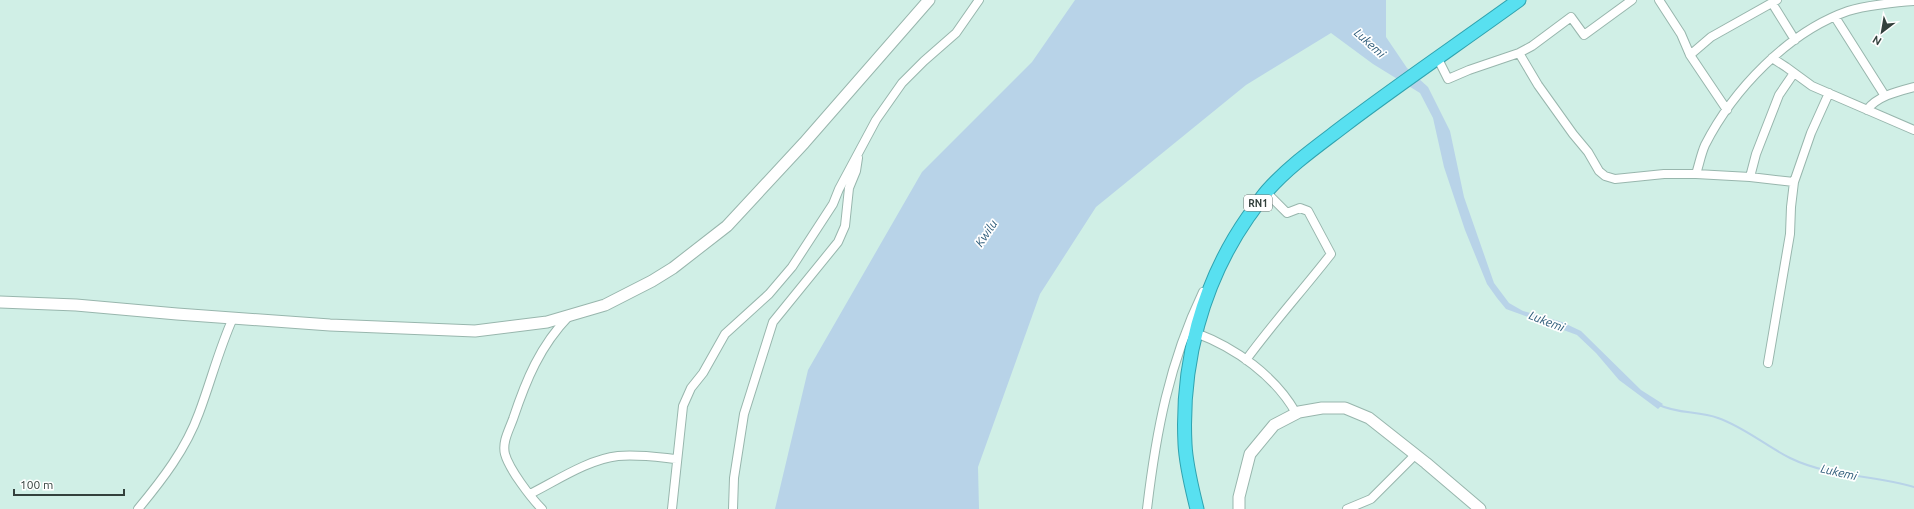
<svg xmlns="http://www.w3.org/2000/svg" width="1914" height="509" font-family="Ubuntu,sans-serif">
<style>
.water{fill:#b8d3e8}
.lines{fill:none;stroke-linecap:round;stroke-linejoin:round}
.stream{stroke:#b8d3e8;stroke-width:2}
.minor-casing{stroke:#98b6ad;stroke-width:10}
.secondary-casing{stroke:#98b6ad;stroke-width:13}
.trunk-casing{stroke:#30a3af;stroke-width:15}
.minor{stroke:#fff;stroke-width:8}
.secondary{stroke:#fff;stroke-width:11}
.trunk{stroke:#58e0f0;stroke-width:13}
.labels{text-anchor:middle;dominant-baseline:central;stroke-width:3.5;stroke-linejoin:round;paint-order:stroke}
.shield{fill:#fff;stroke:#707976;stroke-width:1}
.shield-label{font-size:10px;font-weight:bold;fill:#33403c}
.water-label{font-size:12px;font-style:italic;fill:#2d5b79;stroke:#fff}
</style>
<rect width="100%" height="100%" fill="#d0efe6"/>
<path class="water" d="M1075,0H1386V37L1407,68L1428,87L1450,131L1464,197L1494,283L1509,303L1523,311L1562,322L1581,331L1641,390L1663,404L1658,409L1619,380L1596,353L1577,335L1506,309L1497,298L1487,284L1465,230L1444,167L1433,118L1420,93L1373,64L1331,33L1246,85L1096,207L1040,294L978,467L979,509H775L808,370L922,172L1032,62Z"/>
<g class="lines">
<path class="stream" d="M1659,405C1678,414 1699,411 1718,418C1744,427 1766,446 1790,458C1829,477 1873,475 1914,487"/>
<defs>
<path id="minor" d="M1659,0L1681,34L1690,55L1727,110
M1772,3L1795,40
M1835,17L1885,96
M1519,53L1538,85L1573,134L1588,152L1599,171L1605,176L1615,179L1664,174H1696L1750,177L1794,182
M1690,55L1711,37L1777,0
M1772,58L1786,67L1812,86L1914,130
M1438,59L1448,79L1469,70L1519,53L1532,46L1571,17L1584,35L1632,0
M1867,110C1877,96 1899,91 1914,87
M1696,174C1699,165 1701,154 1705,145C1733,90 1788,32 1848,11C1863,6 1898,2 1914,1
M1750,177L1756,154L1779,95L1794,73
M1196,333C1236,348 1275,376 1296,413
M1246,360C1273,323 1303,290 1331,254L1308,211L1300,208L1287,213L1266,192
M1768,363L1790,234L1791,207L1794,182L1811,133L1829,93
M530,494C556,481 589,459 618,456C637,454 657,457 677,459
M138,509C162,480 186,449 199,413C211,381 219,349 233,318
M542,509C531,498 509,469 505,454C502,442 509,430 513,419C526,380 540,346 569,316
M672,509L683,406L691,388L703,373L725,334L769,294L792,267L833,204L839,189L876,120L902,83L924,61L956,33L979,0
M733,509L734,478L744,414L773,322L838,242L845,226L849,188L856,171L858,158
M1147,509C1156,432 1169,363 1203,292
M1347,509L1371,499L1415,455"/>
<path id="secondary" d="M0,302L76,305L177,314L330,325L475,331L547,322L605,305L652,281L673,268L727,226L804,143L929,0
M1239,509V497L1250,454L1274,425L1299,412L1322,408H1345L1369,418L1426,463L1480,509"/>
<path id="trunk" d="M1197,509C1192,488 1186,466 1185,444C1181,364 1202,283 1248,217C1255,208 1260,199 1267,191C1290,165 1319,145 1345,125C1402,82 1461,42 1519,0"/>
</defs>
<use href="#minor" class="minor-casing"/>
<use href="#secondary" class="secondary-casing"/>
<use href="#trunk" class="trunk-casing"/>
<use href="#minor" class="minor"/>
<use href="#secondary" class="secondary"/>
<use href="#trunk" class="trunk"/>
</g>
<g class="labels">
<rect class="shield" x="1244" y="195" width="28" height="16" rx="3"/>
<g class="shield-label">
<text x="1258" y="203">RN1</text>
</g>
<g class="water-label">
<text transform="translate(1370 43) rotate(42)">Lukemi</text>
<text transform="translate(986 233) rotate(-56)">Kwilu</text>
<text transform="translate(1547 321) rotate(21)">Lukemi</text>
<text transform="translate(1839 472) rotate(13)">Lukemi</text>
</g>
</g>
<g transform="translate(1882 32) rotate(211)" stroke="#ffffff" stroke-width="3" paint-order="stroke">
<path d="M0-3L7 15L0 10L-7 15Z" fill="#33403c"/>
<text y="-6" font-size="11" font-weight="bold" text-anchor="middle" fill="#33403c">N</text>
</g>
<path d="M14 489v6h110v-6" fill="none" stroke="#33403c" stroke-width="2"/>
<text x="20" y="489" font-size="12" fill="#33403c" stroke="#ffffff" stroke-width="3" paint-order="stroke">100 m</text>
</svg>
